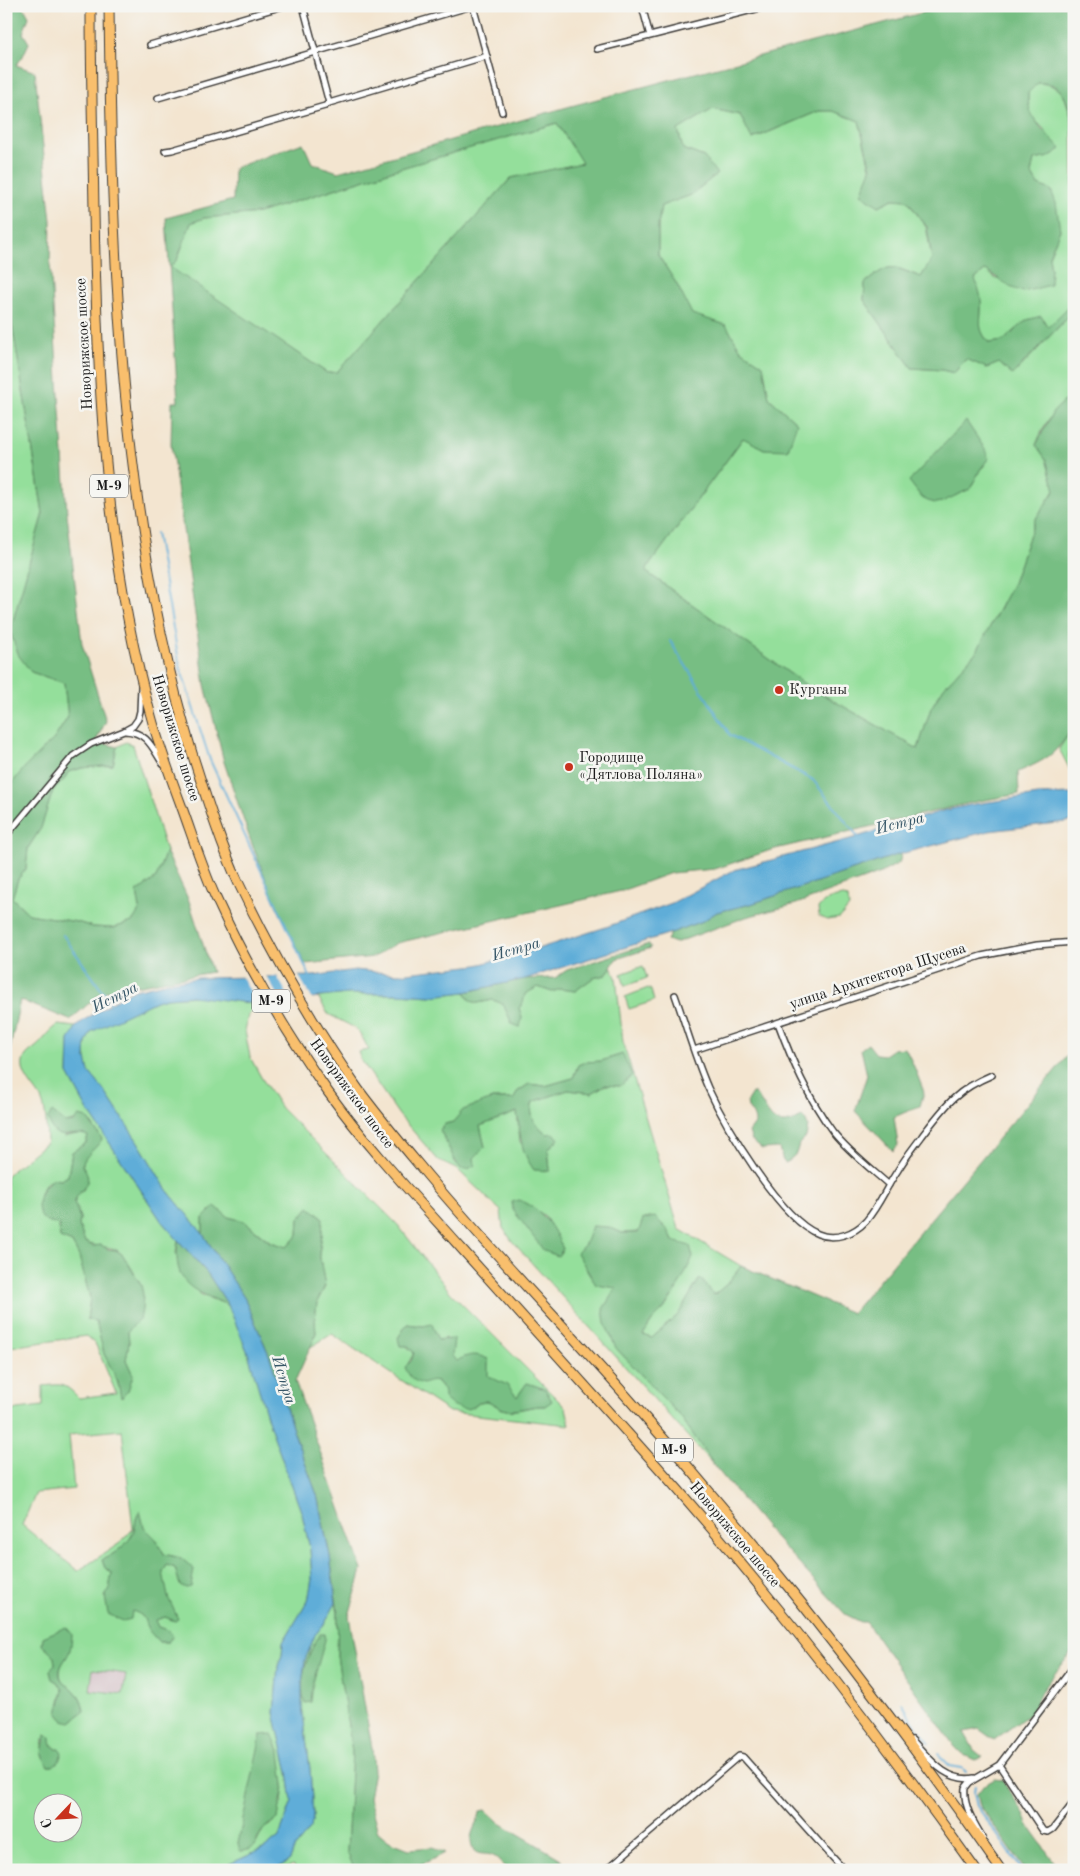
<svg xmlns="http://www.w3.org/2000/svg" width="1080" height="1876" font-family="'Old Standard TT',serif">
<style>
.industrial{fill:#d2bec5}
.green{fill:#94df9b;stroke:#587e5c;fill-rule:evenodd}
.forest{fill:#77be83;stroke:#4a6d50;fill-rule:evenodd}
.water{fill:#5eadd8;stroke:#3d647a}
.pier{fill:#f3e5d0}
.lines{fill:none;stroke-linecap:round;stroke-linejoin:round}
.stream{stroke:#5eadd8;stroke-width:2}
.street-casing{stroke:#3c3a37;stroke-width:8}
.highway-casing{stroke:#3c3a37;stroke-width:11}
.street{stroke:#fff;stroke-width:5}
.highway{stroke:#f9bf6d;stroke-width:9}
.poi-dot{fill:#c8321e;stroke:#f6f6f2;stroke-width:2}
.labels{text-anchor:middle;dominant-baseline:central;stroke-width:5;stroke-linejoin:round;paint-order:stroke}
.shield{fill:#f6f6f2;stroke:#5d5d5c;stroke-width:1}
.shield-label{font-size:14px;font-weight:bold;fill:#1c1c1c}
.street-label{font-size:15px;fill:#1c1c1c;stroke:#f6f6f2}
.poi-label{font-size:15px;fill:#1c1c1c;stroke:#f6f6f2;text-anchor:start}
.water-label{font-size:16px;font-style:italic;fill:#365667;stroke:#f6f6f2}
</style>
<rect width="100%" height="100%" fill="#f6f6f2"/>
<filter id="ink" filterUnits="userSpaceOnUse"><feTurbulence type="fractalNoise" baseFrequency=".02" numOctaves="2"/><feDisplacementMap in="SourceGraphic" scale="10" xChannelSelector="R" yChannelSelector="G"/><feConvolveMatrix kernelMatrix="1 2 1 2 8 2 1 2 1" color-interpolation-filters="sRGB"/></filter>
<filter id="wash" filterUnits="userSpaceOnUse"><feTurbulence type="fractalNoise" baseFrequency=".0096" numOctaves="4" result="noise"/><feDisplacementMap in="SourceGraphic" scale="20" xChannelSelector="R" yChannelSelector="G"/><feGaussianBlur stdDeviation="1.12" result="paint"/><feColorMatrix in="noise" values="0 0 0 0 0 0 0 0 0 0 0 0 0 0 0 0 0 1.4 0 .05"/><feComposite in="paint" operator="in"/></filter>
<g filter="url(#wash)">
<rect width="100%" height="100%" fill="#f3e5d0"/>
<path class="industrial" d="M93,1669L126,1674L123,1694L90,1690Z"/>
<path class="green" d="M1038,83C1065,85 1064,97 1072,120L1074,301L1048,327L1027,320L1003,341L989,343C976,326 981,325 981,306C981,297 977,287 975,279L986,270L996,279L1051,270L1049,256L1060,230L1051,190L1038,185L1031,173L1034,160L1049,157L1044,129L1033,118L1028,106V93Z
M713,109L740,115L753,139L819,111H833L859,121L879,206L893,199L907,200L926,227L932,259L921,277C890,265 892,262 865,283L864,300L912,368L942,370L954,373L966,359L987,368L999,363L1013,375L1074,311V392C1054,411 1046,419 1036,445L1046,459L1055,489L1035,520L1013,583L977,651L944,687L931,708L918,749L806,685L645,571L744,437L764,449L797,423L769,398L763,365L741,350L726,325L692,315L676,283L658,255V225L661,206L691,195L704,157L683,149L678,130ZM985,465L980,470L970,489L935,503Z
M557,123L583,163L511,178L337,372L327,373L169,267L177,260L191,223L204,218L259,213L394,170Z
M6,252L12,323L43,513L10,632L31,672L64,683L68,717L54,739L25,767L6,791Z
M1074,726V746L1070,749L1068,757L1074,764V777L1059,749Z
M126,742L133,745L166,851L156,878L137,892L140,909L133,922L113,928L93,927L77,922L29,914L12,898L18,879L26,869L28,848L41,828L53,790L64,780L68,772L82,768L113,765L117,747Z
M844,896L848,898L849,907L840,918L827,920L819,916L818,908C824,900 833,897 844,896Z
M643,966L647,978L625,986L621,974Z
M611,967L616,977L623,1042L679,1229L741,1266L728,1283L714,1295L700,1278L678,1315L652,1338L643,1335L652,1321L664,1309L693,1257L673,1241L668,1230L622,1233L609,1227L616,1288V1348L681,1417L716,1468L512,1241L503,1228L501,1211L458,1170L439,1161L399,1115L361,1060L358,1052L369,1050L361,1035L355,1028L328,1014L318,997L348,994H397L432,996L465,992L471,1001L478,1003L493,1000L504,1004L512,1023L522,1018L519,1008L523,1003L524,994L538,987L552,992L560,989L575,991L593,978L606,975ZM623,1054L620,1086L605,1085L592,1093L568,1090L533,1102C528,1117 536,1125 547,1134L550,1171L520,1142L517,1112L480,1126L485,1147L474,1158L455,1164L454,1157L440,1130L445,1124L453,1122L492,1099H514L517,1092L529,1084L545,1086L573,1078L578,1065L585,1062L601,1061ZM526,1203L545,1216L563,1249Z
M648,988L651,990L654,1001L629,1009L625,997Z
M199,996L257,1004L248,1015L245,1031L250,1057L261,1077L281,1108L397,1224L450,1292L566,1408L570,1425L449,1412L332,1334L309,1348L316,1335L315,1318L317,1302L325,1287L319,1253L322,1235L299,1219L298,1235L287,1247L271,1242L244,1221L228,1217L203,1218V1234L167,1190L138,1142L103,1089L89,1072L85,1054L86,1043L91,1032L98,1028L156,1001L166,998ZM407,1324L423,1326L438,1340L446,1338L452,1356L458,1362L464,1357L488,1359L487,1376L517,1397L527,1383L545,1389V1406C532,1405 519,1412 506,1410C491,1407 490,1393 474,1407L444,1389L439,1383L430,1380L406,1367L414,1353L398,1338Z
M58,1025L76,1027L69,1040L68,1074L87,1109L144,1195L162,1222L178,1240L176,1253L201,1295L228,1305L248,1353L269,1423L302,1514L310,1549L312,1579L308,1601L283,1642L282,1655L278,1666L274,1713L288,1772L292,1802L279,1837L265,1848L216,1870H6V1412L18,1409L43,1406V1386C64,1384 64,1383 79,1398L116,1393L96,1345L86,1336L10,1347L6,1339V1176L47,1142C46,1128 47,1112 41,1099C34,1086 14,1070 27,1054C30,1051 35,1048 39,1044C45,1038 50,1030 58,1025ZM87,1118L102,1139C98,1145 93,1148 88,1153C79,1164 83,1176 84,1189L78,1194L74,1202L80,1218L79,1226L85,1242C95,1247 105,1246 115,1249C123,1252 140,1280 140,1288C141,1298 140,1309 140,1319L128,1331L129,1343L126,1360L133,1375L122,1398L115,1374L104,1354L96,1321L87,1320L90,1298L79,1256L72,1243L60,1238L59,1224L39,1195L46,1183L53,1179L61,1180L68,1176L72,1152L86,1143L88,1135L81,1133L64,1137L65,1123ZM122,1430L133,1529L120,1543L78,1571L22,1525L36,1493L74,1489L69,1435ZM140,1512L144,1527L156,1539L164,1554L181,1558L180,1585L175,1568L167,1565L163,1572V1581L175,1621L165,1617L155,1620L159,1627L168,1630L173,1636L168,1642H159L148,1629L146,1621L140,1614L105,1597L109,1590L112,1573L105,1568L102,1560C114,1554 130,1544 134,1531C136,1523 135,1518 140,1512ZM54,1656L66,1658C60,1666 57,1675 64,1683C67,1686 71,1687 74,1690C79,1696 83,1703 84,1711L71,1722L59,1705L63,1690L59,1683L52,1679L50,1671L55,1664ZM93,1669L126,1674L123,1694L90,1690ZM43,1739L51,1742L56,1749L53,1766H48L42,1755ZM282,1777L284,1785L282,1802L272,1824L264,1828L255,1846L238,1843L246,1811ZM42,1804H72V1834H42Z
M336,1603L338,1613L337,1656L352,1751L347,1852L354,1867L357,1870H295L294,1865C287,1866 282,1870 275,1870L290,1860L294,1849L311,1828L313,1814L310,1769L302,1706V1684L305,1660L315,1635L325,1623Z"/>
<path class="forest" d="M6,6H23L29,17L23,33L29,43L22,58L16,65L35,72L51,221L50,262L67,514L82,644L106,721L96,741L117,747L113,765L82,768L68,772L64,780L53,790L41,828L28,848L26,869L18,879L12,898L29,914L77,922L93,927L113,928L132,922L140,909L137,892L156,878L166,851L189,901L212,972L102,992L70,1020L20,1000L6,1069V791L25,767L54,739L68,717L64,683L31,672L19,656L10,632L43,513L12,323L6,252Z
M948,6H1074V132C1072,117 1067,88 1050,84C1046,83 1041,83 1038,83L1028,93C1027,120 1044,129 1061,149L1049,157L1034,160L1031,173L1038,185L1051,190L1056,203L1060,230L1049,256L1051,270L1050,285L1023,292L1010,287L986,270L975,279C978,287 982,297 981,306C981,324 977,328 989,343L1003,341L1027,320L1041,316L1048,327L1074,301V311L1012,375L999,363L987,368L966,359L954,373L942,370L912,368L864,300L865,283C893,261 889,266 921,277L932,259L927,227L907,200L893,199L879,206L861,194L871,169L859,121L833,111H819L752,139L740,115L713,109L678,130L683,149L704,157L717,174L691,195L661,206L658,225V255L676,283L692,314L726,325L741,350L763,365L769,398L797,423L788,450L764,449L743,438L645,571L806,685L918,749L931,708L944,687L977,651L1013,583L1035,520L1055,490L1046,459L1036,445L1053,412L1074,392V726C1055,755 1048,759 1018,772L1019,794L974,802L771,850L715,869L671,873L621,891L397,943L374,957L305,964L276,905L250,839L224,762L205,685L171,444L172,402H178L166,218L233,200L234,168L303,143L312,163L338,172L571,106ZM557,123L582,163L511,178L337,372L327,373L170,267L177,260L191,223L204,218L259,213L394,170Z
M966,421L987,452L988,459L980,470L970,489L942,502L935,503L928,501L922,498L909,481Z
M900,854L901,857L899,863L881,873L796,904L746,917L675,943L667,940L671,933L703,921L717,912L751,904Z
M649,944L651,948L616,959L606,975L593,978L575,991L560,989L552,992L538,987L525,994L523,1003L519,1008L522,1018L520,1027L512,1024L503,1004L493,1000L478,1003L471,1001L465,992L525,979L555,978L567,970Z
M868,1044L876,1054L884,1055L893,1049L905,1048L913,1064L924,1092L920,1106L894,1117L898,1145L893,1151L855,1111L867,1075L861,1049Z
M1074,1048V1649L1042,1690L1031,1713L994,1740L979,1729L964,1732L974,1750L983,1757L975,1760L962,1754L955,1747L866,1622H861L845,1614L767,1529L716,1468L681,1417L616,1348L605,1323L603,1309L616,1288L596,1285L577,1253L585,1244L592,1226L609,1227L622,1233H638L643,1219L655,1217L668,1230L673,1241L690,1246L693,1257L677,1289L664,1309L652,1321L643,1335L652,1338L678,1315L700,1278L714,1295L728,1283L741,1266L852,1313Z
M623,1054L632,1076L620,1086L605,1085L592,1093L568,1090L533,1102C528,1117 536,1125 547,1134L554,1133L559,1139L548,1149L550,1171L534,1170C519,1149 521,1135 517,1112L480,1126L485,1147L474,1158L475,1165L468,1169H461C454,1162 446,1140 440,1130L445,1124L453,1122L463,1110L492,1099H514L517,1092L529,1084L545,1086L573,1078L578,1065L585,1062L601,1061Z
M752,1093H755C771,1114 771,1133 802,1117L805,1119L808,1126L806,1137L799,1144L796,1154L786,1163L783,1161L779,1148L762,1149L752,1141L749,1132L755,1124C755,1117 752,1113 748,1108L747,1101Z
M52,1112L66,1123L74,1122L79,1116L87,1118L102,1139C96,1149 86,1154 82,1165C96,1183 81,1187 74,1202L80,1218L79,1226L85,1242L93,1246L101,1245L108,1249L116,1250L123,1255L141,1285L143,1294L142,1310L140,1319L128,1331L129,1343L126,1360L133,1375L128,1391L121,1398L118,1382L104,1354L96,1321L87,1320L90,1298L79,1256L72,1243L60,1238L59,1224C54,1223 47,1223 43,1219C32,1206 41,1186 53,1179L61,1180L68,1176L72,1152L86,1143L88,1136C70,1129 56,1147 48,1119Z
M519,1200C542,1208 554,1228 563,1249L558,1256L544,1251L513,1210L512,1202Z
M215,1206L228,1217L244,1221L270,1242L287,1247L298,1235L299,1219L309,1207L323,1218L322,1235L319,1253L325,1286L317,1302L315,1318L316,1335L295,1381L362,1570L349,1616L372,1748L374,1771L369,1798L378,1832L389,1841L409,1849L433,1847L445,1853C411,1872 395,1870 357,1870L354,1868L347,1852L352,1751L337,1656L338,1613L330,1556L317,1495L294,1433L270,1357L245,1299L203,1234V1218Z
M178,1240L208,1274L228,1305C192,1290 172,1285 178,1240Z
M407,1324L423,1326L432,1324L438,1340L454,1339L452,1356L457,1361C468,1354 476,1353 488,1359V1376L507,1385L517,1397L527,1383L545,1389L552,1401L545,1406C532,1405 520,1411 507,1410C499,1409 493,1401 485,1401C480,1401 479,1403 475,1406C465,1413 451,1406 444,1398C444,1382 437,1378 423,1384C413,1381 409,1377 405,1367L411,1361L414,1353L408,1346H400L398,1338Z
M140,1511L144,1527L156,1539L164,1554L181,1558L194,1569L191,1587L186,1588L180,1585L175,1568L167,1565L163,1572L168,1597L178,1619L175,1621L165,1617L156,1620L159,1627L168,1630L173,1636L168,1642H159C156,1638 150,1633 148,1629C142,1618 147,1616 132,1611L131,1619L123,1621L108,1614L105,1597L109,1589L112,1573L105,1568L102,1560C114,1554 130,1544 134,1530C136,1523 135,1518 140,1511Z
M66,1627L72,1634C72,1640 71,1645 70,1650C67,1660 58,1665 60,1676C62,1684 69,1685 74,1690C79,1696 83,1704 84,1711L71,1722L63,1720L58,1714L63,1690L59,1683L52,1679L50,1671L55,1664L54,1656L42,1645L43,1637Z
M320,1634H324L325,1640L313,1683L311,1702L305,1703C297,1679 308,1654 320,1634Z
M272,1734L280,1752L284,1785L278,1818C274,1822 269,1824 265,1828C254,1838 260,1851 240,1851L238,1843L261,1735Z
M45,1735L51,1737C51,1743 52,1745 56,1749H60L62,1753L59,1761L53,1766H48L42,1755Z
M995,1779L1002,1780L1025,1815L1028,1825L1060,1870H1025L980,1806L977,1794L984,1785Z
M486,1810L500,1823L561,1859L567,1870C556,1870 517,1872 509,1869C502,1866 500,1858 491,1855C484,1853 475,1856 472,1847C467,1833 480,1822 480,1811Z"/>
<path class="water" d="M1074,794V821L989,831L900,854L751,904L717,912L703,921L671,933L525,979L465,992L432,996L397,994H348L257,1004L192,996L167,998L156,1001L91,1032L86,1043L85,1054L89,1072L103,1089L138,1142L167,1190L203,1234L245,1299L270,1357L294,1433L317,1495L330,1556L336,1603L325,1623L315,1635L305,1660L302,1684V1706L310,1769L313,1815L311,1828L294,1849L290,1860L275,1870H216L265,1848L279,1837L292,1802L288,1772L274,1713L278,1666L282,1655L283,1642L308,1601L312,1579L310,1549L302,1514L269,1423L248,1353L228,1305L208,1274L162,1222L87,1109L68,1074L69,1040L76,1027L84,1020L131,991L169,982L198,978L313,976L355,970L398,974L477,965L534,950L606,927L672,903L734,870L850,839L942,811L975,804L1038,795Z"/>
<path class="pier" d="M275,973H297L313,1000L292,1002Z
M240,974H265L282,1003L259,1006Z"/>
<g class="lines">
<path class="stream" d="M156,533L180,667L210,760L310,977
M670,641L730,735L813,780L859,838
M63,935L112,1005
M902,1703L912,1720L930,1743
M938,1754L950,1766L962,1768L966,1772
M975,1786L974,1793L977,1806L1022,1870"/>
</g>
</g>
<g filter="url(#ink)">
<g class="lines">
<defs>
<path id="street" d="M303,6L329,103
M473,6L502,112
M642,6L650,36L768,6
M150,45L283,6
M597,49L650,36
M158,98L472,6
M165,151L172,150L325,106L329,103L487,56
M125,731C147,732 152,747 163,764
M6,836L73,756L91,744L124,731L133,726L138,719L140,711L141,687
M675,995C686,1026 695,1058 708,1088C725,1125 780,1219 818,1234C835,1241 854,1234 866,1221C879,1206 887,1186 898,1170C905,1158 914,1147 922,1136C945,1106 956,1090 992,1075
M778,1023C792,1061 808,1098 833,1132C849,1152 870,1168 889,1185
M694,1050L981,956L1037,945L1074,942
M912,1740C929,1758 946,1783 974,1778
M999,1765L1043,1831L1048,1832L1053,1829L1074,1802
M983,1838C974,1823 963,1806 965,1788L970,1782L999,1765L1074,1666
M606,1870L739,1756L743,1757L844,1870"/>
<path id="highway" d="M91,6C91,75 93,143 94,211C97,382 105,558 153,723C161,751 171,778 181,805C192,835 202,867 215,896C246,964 285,1031 328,1092C368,1147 415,1197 461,1248C521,1314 581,1381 641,1448C761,1581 872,1724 976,1870
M109,6C112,255 119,513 192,753C206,797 220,843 239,884C273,955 313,1025 358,1089C377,1115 398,1140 419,1165C485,1245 558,1319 627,1397C761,1547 886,1705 1001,1870"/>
</defs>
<use href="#street" class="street-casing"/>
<use href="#highway" class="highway-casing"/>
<use href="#street" class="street"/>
<use href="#highway" class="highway"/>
</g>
</g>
<g class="poi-dot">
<circle cx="779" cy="690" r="5"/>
<circle cx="569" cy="767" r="5"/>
</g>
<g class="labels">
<g class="shield">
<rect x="90" y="474.5" width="38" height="23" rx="4"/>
<rect x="252" y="989.5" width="38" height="23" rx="4"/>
<rect x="655" y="1438.5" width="38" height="23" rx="4"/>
</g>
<g class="shield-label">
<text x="109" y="486">М-9</text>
<text x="271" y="1001">М-9</text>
<text x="674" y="1450">М-9</text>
</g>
<g class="street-label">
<text transform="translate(85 344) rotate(-93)">Новорижское шоссе</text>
<text transform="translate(175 738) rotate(73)">Новорижское шоссе</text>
<text transform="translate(878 977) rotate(-18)">улица Архитектора Щусева</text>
<text transform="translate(351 1094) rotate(54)">Новорижское шоссе</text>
<text transform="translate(734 1535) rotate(50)">Новорижское шоссе</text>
</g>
<g class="poi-label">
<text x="789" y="690">Курганы</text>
<text x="579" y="758">Городище<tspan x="579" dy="17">«Дятлова Поляна»</tspan></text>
</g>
<g class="water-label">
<text transform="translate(900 824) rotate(-14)">Истра</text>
<text transform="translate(516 950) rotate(-16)">Истра</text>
<text transform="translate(115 998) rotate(-27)">Истра</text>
<text transform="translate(283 1380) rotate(73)">Истра</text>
</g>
</g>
<rect width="1080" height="1876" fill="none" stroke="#f6f6f2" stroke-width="25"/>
<g transform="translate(58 1818) rotate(245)"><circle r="24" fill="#f6f6f2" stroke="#9f9f9c"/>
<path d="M0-4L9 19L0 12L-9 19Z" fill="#c8321e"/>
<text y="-8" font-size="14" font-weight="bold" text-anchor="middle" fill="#1c1c1c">С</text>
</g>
</svg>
